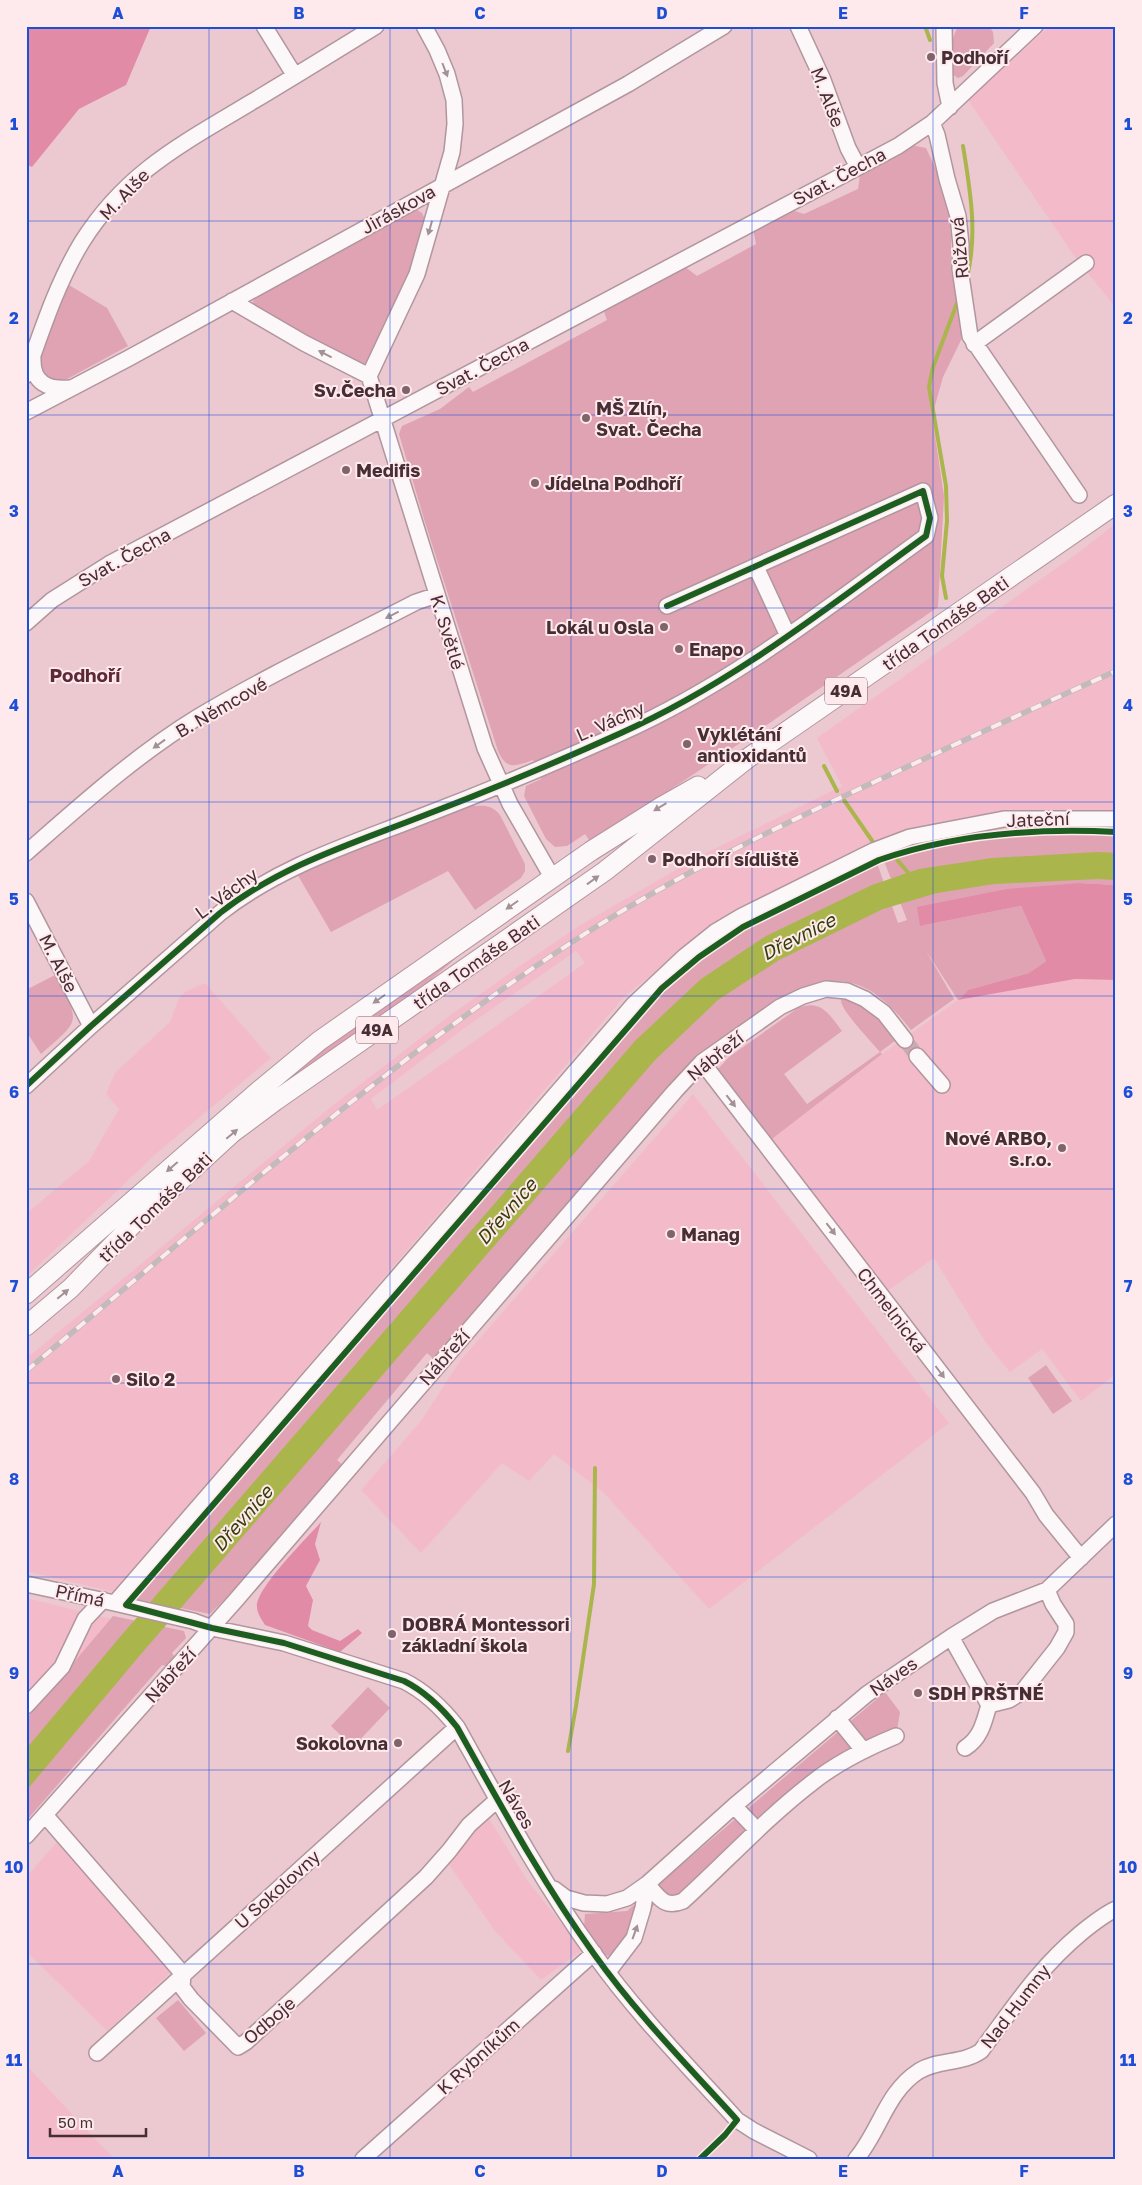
<svg xmlns="http://www.w3.org/2000/svg" width="1142" height="2185" font-family="'Golos Text',sans-serif">
<style>
.built{fill:#f3bbc9;fill-rule:evenodd}
.green{fill:#dfa3b3}
.forest{fill:#e28ba7}
.water{fill:#aab54c}
.lines{fill:none;stroke-linecap:round;stroke-linejoin:round}
.stream{stroke:#aab54c;stroke-width:4}
.minor-tunnel{stroke:#cba9b2;stroke-width:15;stroke-dasharray:15 8;stroke-linecap:butt}
.minor-casing{stroke:#b1969d;stroke-width:18}
.major-casing{stroke:#b1969d;stroke-width:21}
.minor{stroke:#fcf7f8;stroke-width:15}
.major{stroke:#fcf7f8;stroke-width:19}
.rail-casing{stroke:#c2babc;stroke-width:5.5}
.rail{stroke:#fee9ed;stroke-width:4;stroke-dasharray:11;stroke-linecap:butt}
.cycleway-casing{stroke:#fee9ed;stroke-width:9}
.cycleway{stroke:#1b5e20;stroke-width:6}
.oneway{fill:#a29296}
.grid{fill:none;stroke:#1d4ed8;stroke-width:1;stroke-opacity:0.55}
.poi-dot{fill:#81636b;stroke:#fee9ed;stroke-width:2}
.labels{text-anchor:middle;dominant-baseline:central;stroke-width:4;stroke-linejoin:round;paint-order:stroke}
.shield{fill:#fee9ed;stroke:#7e656c;stroke-width:1}
.shield-label{font-size:16px;font-weight:bold;fill:#472d34}
.poi-label{font-size:18px;font-weight:bold;fill:#472d34;stroke:#fee9ed;text-anchor:start}
.street-label{font-size:18px;fill:#472d34;stroke:#fee9ed}
.neighbourhood-label{font-size:19px;font-weight:bold;fill:#5d2939;stroke:#fee9ed}
.water-label{font-size:19px;font-style:italic;fill:#333f07;stroke:#fee9ed}
.neatline{fill:none;stroke:#1d4ed8;stroke-width:2}
.grid-label{font-size:16px;text-anchor:middle;font-weight:bold;fill:#1d4ed8}
</style>
<rect width="100%" height="100%" fill="#ecc8d1"/>
<path class="built" d="M1050,26H1116V308L1075,257L968,100Z
M1116,523V826L1008,825L928,839L822,873L736,915L725,917L625,996L114,1592L26,1571V1359L332,1106L452,1014L520,966L579,926L700,856L842,786L817,738L1082,550ZM576,951L585,963L377,1110L371,1099L463,1029Z
M1075,979L1116,980V1374L1081,1401L1042,1349L1010,1372L986,1343L934,1258L883,1294L768,1142L882,1054L958,1000Z
M205,983L271,1058L158,1152L26,1277V1214L89,1161L119,1109L106,1094L115,1073L170,1022L179,998L185,992Z
M693,1094L949,1423L709,1609L604,1493L554,1454L529,1481L502,1463L421,1553L361,1490L421,1421L460,1361Z
M26,1598L116,1620L26,1722Z
M488,1817L527,1880L582,1950L541,1980L495,1931L448,1863Z
M57,1842L171,1972L107,2031L26,1951V1877Z
M26,2065L114,2159H26Z"/>
<path class="green" d="M959,26H989L993,32L994,43L963,76L958,78L951,73C951,57 949,39 959,26Z
M911,145L926,148L947,193L951,237V272L956,286L962,338L943,377L932,416L944,496L938,607L755,733L591,843L585,834L567,846L555,847L546,839L524,796L526,786L541,779L533,760C515,766 507,771 498,751L424,519L399,434L402,426L440,409L469,387L473,392L607,320L603,309L684,266L697,276L756,244L753,229L792,210L804,214L858,189L860,174Z
M416,209L422,213L426,221L414,267L367,365L356,364L255,308L253,301L261,292L407,211Z
M69,285L107,308L128,346L67,379C48,385 39,370 42,352C45,333 61,304 69,285Z
M473,803L475,806C486,805 493,806 500,815L525,864V871L521,878L475,910L448,871L331,932L296,872Z
M1095,831L1116,832V885L1080,883L920,926L1021,906L1046,961L1029,973L968,990L958,1000L925,949L954,999L911,1030C873,981 839,965 781,999L694,1065L617,1146L435,1360L427,1353L337,1460L344,1466L236,1593L233,1591L210,1614L136,1599L430,1259L637,1010L751,922L836,879L877,863L898,923L907,920L884,861L916,849L1005,833Z
M537,900V901L462,953L413,995L251,1108L323,1048Z
M55,975C80,1023 82,1018 41,1054L26,1031V990Z
M841,999C865,1001 882,1022 896,1040L880,1052L882,1054L768,1142L723,1084L718,1069L729,1057L798,1008C821,999 829,1014 842,1031L784,1074L807,1104L880,1052C872,1042 839,1009 841,999Z
M1046,1365L1072,1401L1053,1414L1028,1378Z
M113,1616L184,1631L186,1638L172,1653L175,1657L166,1666L162,1665L26,1821V1719Z
M368,1687L390,1708L353,1747L331,1726Z
M885,1692L900,1712L896,1736L814,1781L685,1899L665,1893L628,1933L619,1951L610,1956L601,1955L584,1928L585,1914L627,1911Z
M178,2000L206,2033L184,2051L156,2018Z"/>
<path class="forest" d="M26,26H151L126,85L79,109L32,167L26,164Z
M1080,883L1116,885V980L1075,979L958,1000L968,990L1029,973L1046,961L1021,906L920,926L917,907L1007,889Z
M321,1522L315,1544L320,1560L306,1586L313,1600L308,1626L312,1630L340,1641L358,1629L362,1633L340,1652L265,1625C262,1620 257,1613 257,1607C255,1589 308,1537 321,1522Z"/>
<path class="water" d="M1098,852L1116,853V880L1098,879L994,884L937,893L883,909L779,960L718,1000L655,1060L141,1654L26,1791V1749L120,1637L635,1041L701,979L766,936L872,885L919,869L992,858Z"/>
<g class="lines">
<path class="stream" d="M925,26L930,40
M963,146C970,189 978,234 967,277
M946,598L942,576L947,521L946,486L929,387L933,367L957,303
M824,766L837,791
M844,800L875,845
M893,855L911,876
M568,1751L576,1706L594,1584L595,1468"/>
<path class="minor-tunnel" d="M905,1040L917,1056"/>
<defs>
<path id="minor" d="M264,26L295,76
M424,26L437,50L447,74L454,100L455,124L452,152L417,274L369,376L485,748L510,804L552,877
M798,26L823,80L848,148L858,167
M944,26L945,83L950,107
M932,123L937,135L947,179L958,216L961,245L960,269L970,336L1079,495
M232,301L304,343L369,376
M974,344L1086,263
M33,358C32,383 48,390 70,388
M26,375C42,330 57,283 82,242C126,172 182,144 250,103C292,78 334,52 376,26
M26,412L129,358L628,84L724,26
M756,567L788,636
M26,623L52,600L109,564L898,146L932,123L1035,26
M26,853C81,805 136,755 198,717C268,675 343,640 416,602L437,595
M26,901L91,1026
M917,1056L942,1085
M702,1062L1033,1493L1046,1515L1081,1558
M26,1086L91,1026L220,913C280,866 351,844 420,817C488,791 555,763 621,733C733,683 828,607 926,536L930,518L923,491L667,606
M26,1584L110,1602L193,1621L212,1628L284,1643L404,1681C426,1692 442,1708 457,1727C500,1804 542,1882 594,1954C636,2013 688,2066 737,2120L754,2131L809,2159
M115,1603L634,1004L685,956L715,932L742,916L873,851L910,837L1004,819H1116
M951,1637L989,1705
M26,1706L62,1667L85,1619L103,1600
M837,1718L863,1750
M965,1748C981,1738 984,1722 989,1705L1009,1700L1023,1691L1057,1648L1066,1632V1624L1053,1604L1047,1590
M734,1806L756,1829
M45,1815L183,1974L182,1987L191,1999L238,2047L246,2042L426,1877L449,1851L469,1825L497,1800
M26,1836L236,1600L675,1091L702,1062L780,1007L803,996L826,989L847,991L865,999L884,1013L905,1040
M647,1884C659,1897 664,1909 683,1901C726,1862 766,1818 813,1782C838,1762 867,1748 896,1736
M554,1889L566,1898L584,1903L607,1904L627,1898L647,1884L734,1806L867,1694L951,1637L993,1611L1047,1590L1116,1524
M608,1972L634,1938L643,1908L647,1884
M97,2053L457,1727
M363,2159L594,1953
M856,2159C880,2131 886,2092 919,2071C939,2059 963,2064 981,2051C1014,2007 1038,1969 1081,1933C1092,1924 1103,1915 1116,1909"/>
<path id="major" d="M26,1294L261,1089L319,1041L591,851L661,807L698,786
M26,1326L71,1288L136,1221L183,1178L232,1133L275,1101L605,871L748,758L1116,504"/>
</defs>
<use href="#minor" class="minor-casing"/>
<use href="#major" class="major-casing"/>
<use href="#minor" class="minor"/>
<use href="#major" class="major"/>
<defs>
<path id="rail" d="M26,1371C207,1221 384,1063 583,935C682,872 789,821 896,772C969,738 1042,704 1116,671"/>
</defs>
<use href="#rail" class="rail-casing"/>
<use href="#rail" class="rail"/>
<defs>
<path id="cycleway" d="M26,1086L91,1026L220,913C280,866 351,844 420,817C488,791 555,763 621,733C733,683 828,607 926,536L930,518L923,491L667,606
M700,2159L725,2135L737,2120C688,2066 636,2013 594,1954C542,1882 500,1804 457,1727C442,1708 426,1692 404,1681L284,1643L212,1628L126,1605L662,988L699,957L743,927L879,860C954,834 1037,828 1116,832"/>
</defs>
<use href="#cycleway" class="cycleway-casing"/>
<use href="#cycleway" class="cycleway"/>
</g>
<defs><path id="oneway-solid" d="M-6-.8H1V-3.2L6.5 0L1 3.2V.8H-6Z" transform="scale(1.25)"/></defs>
<g class="oneway">
<use href="#oneway-solid" transform="translate(445 70) rotate(69)"/>
<use href="#oneway-solid" transform="translate(430 228) rotate(106)"/>
<use href="#oneway-solid" transform="translate(325 354) rotate(-153)"/>
<use href="#oneway-solid" transform="translate(392 615) rotate(153)"/>
<use href="#oneway-solid" transform="translate(159 744) rotate(144)"/>
<use href="#oneway-solid" transform="translate(660 807) rotate(149)"/>
<use href="#oneway-solid" transform="translate(593 880) rotate(-36)"/>
<use href="#oneway-solid" transform="translate(512 905) rotate(145)"/>
<use href="#oneway-solid" transform="translate(379 999) rotate(145)"/>
<use href="#oneway-solid" transform="translate(731 1101) rotate(52)"/>
<use href="#oneway-solid" transform="translate(232 1134) rotate(-40)"/>
<use href="#oneway-solid" transform="translate(172 1167) rotate(139)"/>
<use href="#oneway-solid" transform="translate(831 1229) rotate(52)"/>
<use href="#oneway-solid" transform="translate(63 1294) rotate(-40)"/>
<use href="#oneway-solid" transform="translate(940 1372) rotate(53)"/>
<use href="#oneway-solid" transform="translate(635 1932) rotate(-70)"/>
</g>
<path class="grid" d="M209,26V2159M390,26V2159M571,26V2159M752,26V2159M933,26V2159M26,221H1116M26,415H1116M26,608H1116M26,802H1116M26,996H1116M26,1189H1116M26,1383H1116M26,1577H1116M26,1770H1116M26,1964H1116"/>
<g class="poi-dot">
<circle cx="931" cy="57" r="5"/>
<circle cx="406" cy="390" r="5"/>
<circle cx="586" cy="418" r="5"/>
<circle cx="346" cy="470" r="5"/>
<circle cx="535" cy="483" r="5"/>
<circle cx="664" cy="627" r="5"/>
<circle cx="679" cy="649" r="5"/>
<circle cx="687" cy="744" r="5"/>
<circle cx="652" cy="859" r="5"/>
<circle cx="1062" cy="1148" r="5"/>
<circle cx="671" cy="1234" r="5"/>
<circle cx="116" cy="1379" r="5"/>
<circle cx="392" cy="1634" r="5"/>
<circle cx="918" cy="1693" r="5"/>
<circle cx="398" cy="1743" r="5"/>
</g>
<g class="labels">
<g class="shield">
<rect x="825" y="677.5" width="42" height="27" rx="4"/>
<rect x="356" y="1016.5" width="42" height="27" rx="4"/>
</g>
<g class="shield-label">
<text x="846" y="691">49A</text>
<text x="377" y="1030">49A</text>
</g>
<g class="poi-label">
<text x="941" y="57">Podhoří</text>
<text x="396" y="390" text-anchor="end">Sv.Čecha</text>
<text x="596" y="408">MŠ Zlín,<tspan x="596" dy="21">Svat. Čecha</tspan></text>
<text x="356" y="470">Medifis</text>
<text x="545" y="483">Jídelna Podhoří</text>
<text x="654" y="627" text-anchor="end">Lokál u Osla</text>
<text x="689" y="649">Enapo</text>
<text x="697" y="734">Vyklétání<tspan x="697" dy="21">antioxidantů</tspan></text>
<text x="662" y="859">Podhoří sídliště</text>
<text x="1052" y="1138" text-anchor="end">Nové ARBO,<tspan x="1052" dy="21">s.r.o.</tspan></text>
<text x="681" y="1234">Manag</text>
<text x="126" y="1379">Silo 2</text>
<text x="402" y="1624">DOBRÁ Montessori<tspan x="402" dy="21">základní škola</tspan></text>
<text x="928" y="1693">SDH PRŠTNÉ</text>
<text x="388" y="1743" text-anchor="end">Sokolovna</text>
</g>
<g class="street-label">
<text transform="translate(828 97) rotate(69)">M. Alše</text>
<text transform="translate(839 176) rotate(-28)">Svat. Čecha</text>
<text transform="translate(124 194) rotate(-46)">M. Alše</text>
<text transform="translate(398 209) rotate(-29)">Jiráskova</text>
<text transform="translate(959 248) rotate(-95)">Růžová</text>
<text transform="translate(482 366) rotate(-28)">Svat. Čecha</text>
<text transform="translate(124 557) rotate(-29)">Svat. Čecha</text>
<text transform="translate(945 623) rotate(-35)">třída Tomáše Bati</text>
<text transform="translate(448 632) rotate(73)">K. Světlé</text>
<text transform="translate(221 707) rotate(-30)">B. Němcové</text>
<text transform="translate(610 721) rotate(-24)">L. Váchy</text>
<text transform="translate(1038 819) rotate(-2)">Jateční</text>
<text transform="translate(226 893) rotate(-36)">L. Váchy</text>
<text transform="translate(476 962) rotate(-35)">třída Tomáše Bati</text>
<text transform="translate(59 963) rotate(63)">M. Alše</text>
<text transform="translate(715 1056) rotate(-39)">Nábřeží</text>
<text transform="translate(155 1207) rotate(-44)">třída Tomáše Bati</text>
<text transform="translate(892 1310) rotate(53)">Chmelnická</text>
<text transform="translate(444 1357) rotate(-49)">Nábřeží</text>
<text transform="translate(80 1595) rotate(12)">Přímá</text>
<text transform="translate(170 1675) rotate(-48)">Nábřeží</text>
<text transform="translate(893 1676) rotate(-35)">Náves</text>
<text transform="translate(517 1804) rotate(60)">Náves</text>
<text transform="translate(277 1889) rotate(-42)">U Sokolovny</text>
<text transform="translate(1015 2006) rotate(-52)">Nad Humny</text>
<text transform="translate(269 2020) rotate(-41)">Odboje</text>
<text transform="translate(478 2056) rotate(-42)">K Rybníkům</text>
</g>
<g class="neighbourhood-label">
<text x="85" y="674">Podhoří</text>
</g>
<g class="water-label">
<text transform="translate(798 936) rotate(-27)">Dřevnice</text>
<text transform="translate(506 1211) rotate(-49)">Dřevnice</text>
<text transform="translate(242 1518) rotate(-49)">Dřevnice</text>
</g>
</g>
<rect width="1142" height="2185" fill="none" stroke="#fee9ed" stroke-width="55"/>
<path d="M50 2128v8h96v-8" fill="none" stroke="#472d34" stroke-width="2.5"/>
<text x="58" y="2128" font-size="15" fill="#472d34" stroke="#fee9ed" stroke-width="4" paint-order="stroke">50 m</text>
<rect x="28" y="28" width="1086" height="2130" class="neatline"/>
<g class="grid-label">
<text x="118" y="19">A</text>
<text x="299" y="19">B</text>
<text x="480" y="19">C</text>
<text x="662" y="19">D</text>
<text x="843" y="19">E</text>
<text x="1024" y="19">F</text>
<text x="14" y="130">1</text>
<text x="1128" y="130">1</text>
<text x="14" y="324">2</text>
<text x="1128" y="324">2</text>
<text x="14" y="517">3</text>
<text x="1128" y="517">3</text>
<text x="14" y="711">4</text>
<text x="1128" y="711">4</text>
<text x="14" y="905">5</text>
<text x="1128" y="905">5</text>
<text x="14" y="1098">6</text>
<text x="1128" y="1098">6</text>
<text x="14" y="1292">7</text>
<text x="1128" y="1292">7</text>
<text x="14" y="1485">8</text>
<text x="1128" y="1485">8</text>
<text x="14" y="1679">9</text>
<text x="1128" y="1679">9</text>
<text x="14" y="1873">10</text>
<text x="1128" y="1873">10</text>
<text x="14" y="2066">11</text>
<text x="1128" y="2066">11</text>
<text x="118" y="2177">A</text>
<text x="299" y="2177">B</text>
<text x="480" y="2177">C</text>
<text x="662" y="2177">D</text>
<text x="843" y="2177">E</text>
<text x="1024" y="2177">F</text>
</g>
</svg>
